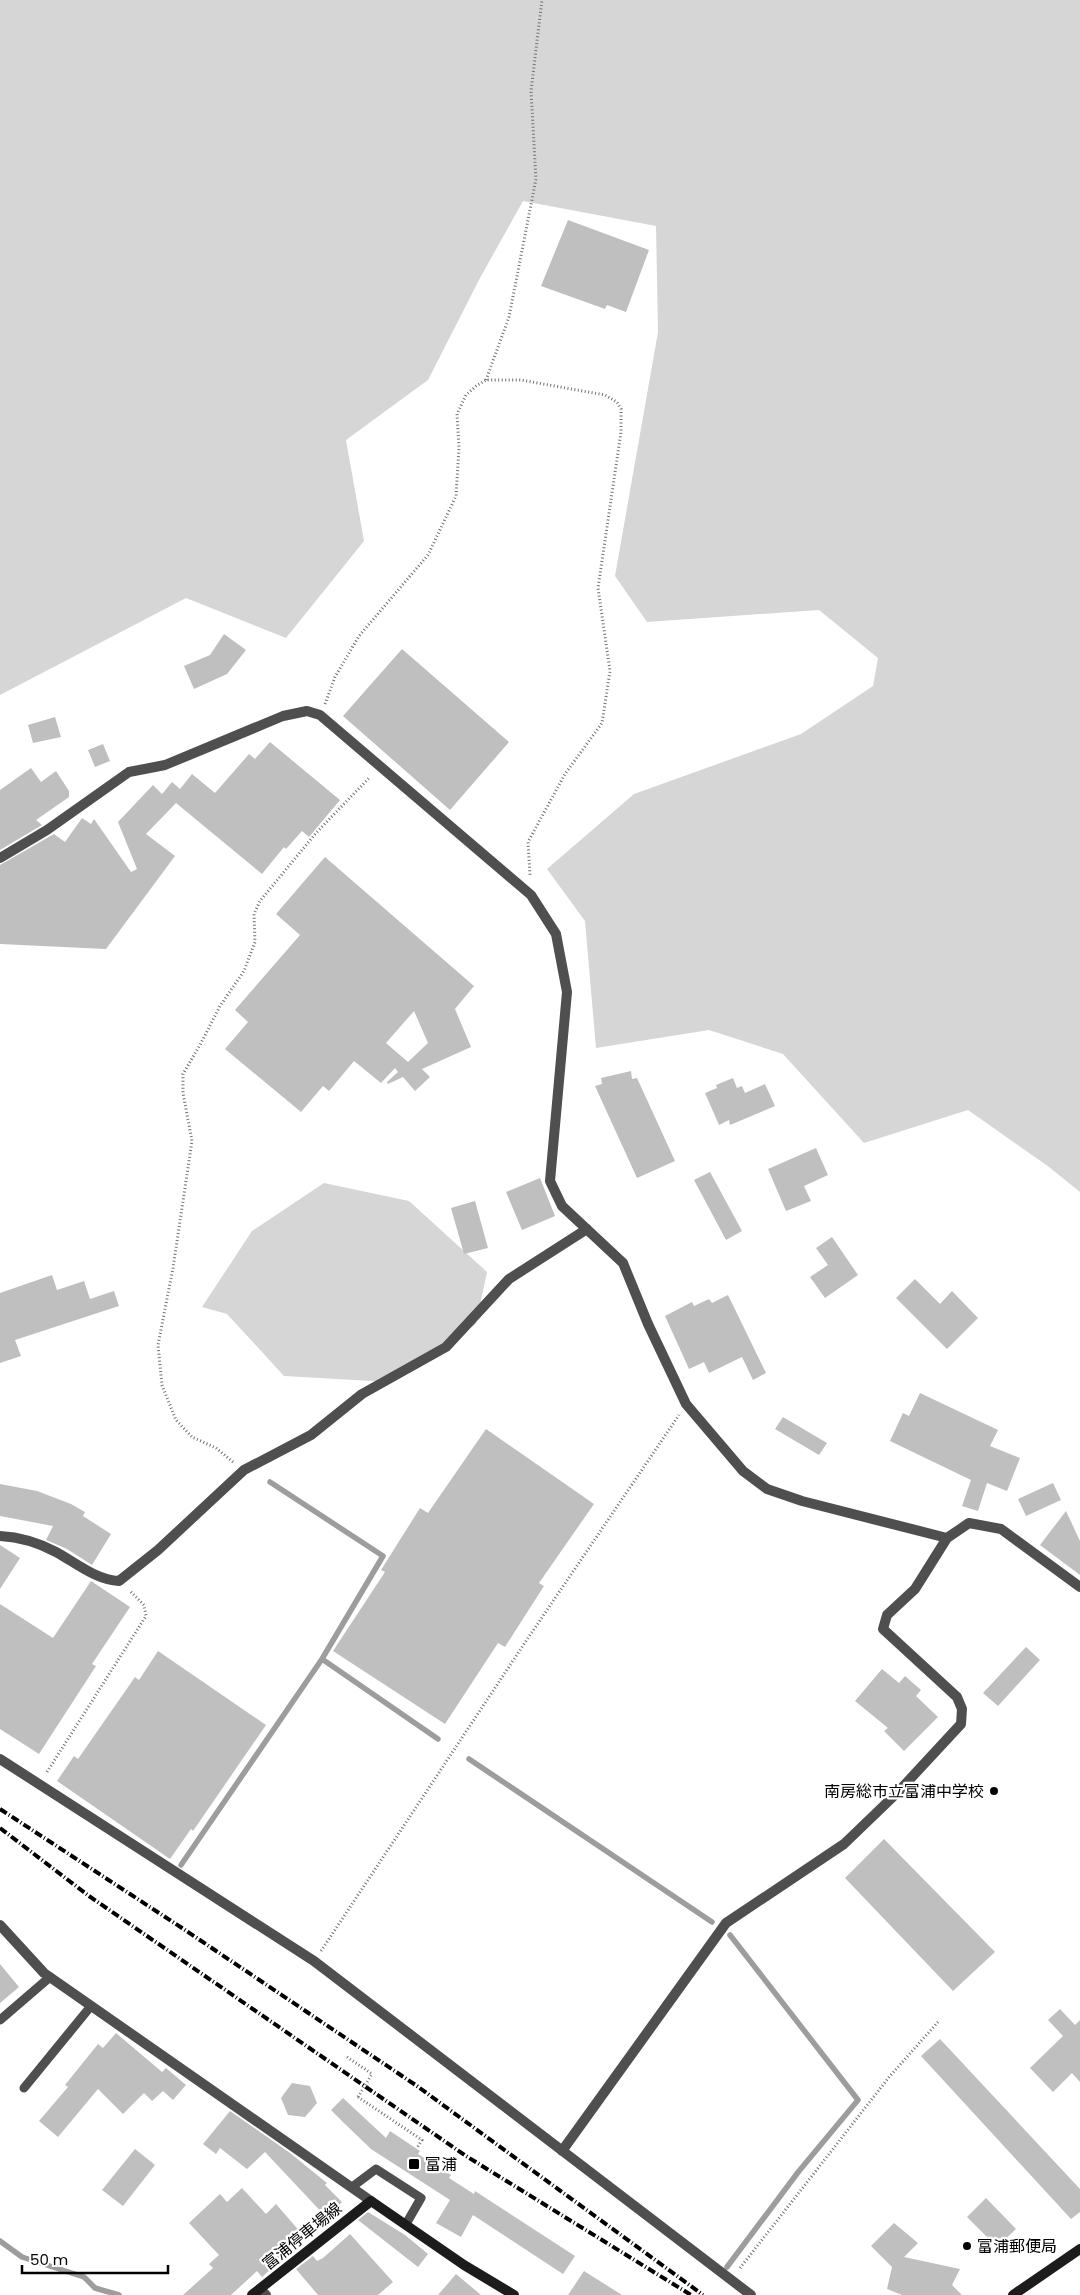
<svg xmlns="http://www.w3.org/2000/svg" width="1080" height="2295" font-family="Poppins,'Noto Sans JP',sans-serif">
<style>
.green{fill:#d6d6d6}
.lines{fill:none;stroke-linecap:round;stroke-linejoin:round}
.stream{stroke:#9d9d9d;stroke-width:5.5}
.building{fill:#bfbfbf;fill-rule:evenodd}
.path{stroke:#717171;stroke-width:3;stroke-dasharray:1 2.5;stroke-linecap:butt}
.lane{stroke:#4f4f4f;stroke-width:9}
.street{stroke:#4f4f4f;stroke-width:10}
.secondary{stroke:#1c1c1c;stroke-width:10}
.rail{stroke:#000;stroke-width:4;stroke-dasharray:8 2.5 1 2.5;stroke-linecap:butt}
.path-bridge{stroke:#717171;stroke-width:3;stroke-dasharray:1 2.5;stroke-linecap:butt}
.poi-dot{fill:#000;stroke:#fff;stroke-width:2}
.labels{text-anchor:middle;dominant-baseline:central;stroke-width:4.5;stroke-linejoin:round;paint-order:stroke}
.poi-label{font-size:16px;fill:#000;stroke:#fff;text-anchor:start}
.street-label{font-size:16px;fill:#000;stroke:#fff}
</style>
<rect width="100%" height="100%" fill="#fff"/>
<path class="green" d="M0,0H1080V1192L1049,1167L968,1110L864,1143L783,1054L709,1030L596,1048L585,921L547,869L634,794L801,734L873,686L878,658L819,610L647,622L615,576L658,332L656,226L523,201L480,278L428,380L346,440L364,541L286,638L186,598L0,695Z
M324,1183L409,1201L487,1272L476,1324L389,1382L284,1376L227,1314L202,1307L252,1231Z"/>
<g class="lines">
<path class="stream" d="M322,1659L438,1739
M469,1759L712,1922
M181,1865L322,1659L383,1556L270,1482
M0,2241L22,2257L84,2277L95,2288L119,2295
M727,2267L799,2171L858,2100L730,1935"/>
</g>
<path class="building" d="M568,220L649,250L626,312L607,305L605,309L541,286Z
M224,634L246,650L227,674L194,689L184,666L210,655Z
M402,649L509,742L450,810L343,716Z
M55,717L61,737L33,743L28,725Z
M270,742L340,800L309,837L302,831L286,849L284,847L262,874L176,803L146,834L175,856L106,949L0,944V865L54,834L65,842L82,818L91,824L94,819L131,872L137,869L118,822L153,785L162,794L172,782L180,789L192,774L215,793L249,754L255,759Z
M103,744L110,761L95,767L88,750Z
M31,768L41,782L56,771L69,791V797L36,820L42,825L0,850V790Z
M325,857L474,986L455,1009L471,1047L422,1069L430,1077L415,1091L403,1077L388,1084L387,1082L398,1072L395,1068L381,1083L354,1061L329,1091L323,1086L301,1112L225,1049L248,1022L235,1010L300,935L276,914ZM414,1011L428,1043L408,1062L386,1043Z
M631,1071L632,1079L637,1078L675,1161L637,1178L595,1086L602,1084L601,1078Z
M733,1078L737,1088L742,1086L745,1093L765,1084L775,1106L730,1125L729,1120L719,1125L705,1093L717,1088L716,1085Z
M816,1148L828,1175L804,1186L811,1201L786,1211L768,1169Z
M710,1172L742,1231L726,1240L694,1180Z
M540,1178L555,1216L522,1230L506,1192Z
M475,1201L488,1248L464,1254L451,1208Z
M832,1237L858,1275L825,1298L810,1277L828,1265L816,1248Z
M52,1275L57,1290L84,1281L90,1299L114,1291L119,1306L15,1340L21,1356L0,1363V1293Z
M915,1279L940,1304L952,1291L978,1318L947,1349L896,1298Z
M728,1295L766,1373L753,1380L742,1357L709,1373L704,1362L689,1369L665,1316L692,1302L694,1306L709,1299L712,1303Z
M920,1393L998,1430L990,1446L1020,1458L1007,1491L987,1483L978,1511L962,1506L971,1480L890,1441L903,1413L909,1416Z
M783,1417L827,1443L819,1455L775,1429Z
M486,1429L594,1504L539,1583L544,1586L505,1647L498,1643L445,1724L333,1651L385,1572L381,1570L420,1508L428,1513Z
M1053,1483L1061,1500L1026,1516L1018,1499Z
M0,1484L37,1491L71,1504L85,1512L83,1516L111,1534L92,1565L67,1549L46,1540L53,1526L0,1516Z
M1066,1511L1080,1541V1575L1040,1545Z
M0,1545L20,1558L0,1589Z
M91,1581L130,1607L92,1664L96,1666L39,1754L0,1729V1604L53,1638Z
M1026,1647L1040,1660L998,1706L983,1693Z
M158,1651L266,1725L193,1831L191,1829L170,1859L57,1781L74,1756L78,1759L135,1677L139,1680Z
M882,1669L899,1683L905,1676L921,1690L916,1696L938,1717L904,1751L884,1731L888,1728L855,1701Z
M884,1839L995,1952L953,1991L845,1878Z
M0,1964L19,1987L0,2003Z
M1060,2009L1075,2025L1080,2020V2082L1072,2073L1053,2092L1030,2068L1063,2036L1048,2020Z
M116,2033L162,2072L166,2068L186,2085L173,2100L163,2091L152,2101L144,2093L123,2114L98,2089L58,2137L39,2121L68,2087L65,2085L98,2044L103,2048Z
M940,2039L1080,2189V2212L1071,2219L921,2056Z
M292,2083L310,2086L317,2103L305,2117L288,2115L281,2098Z
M343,2098L386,2138L390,2131L420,2151L418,2154L451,2175L449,2178L474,2194L475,2191L575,2256L563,2274L473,2215L461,2237L436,2223L450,2200L371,2149L345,2124L331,2110Z
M230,2111L290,2153L327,2183L325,2185L342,2202L327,2218L265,2152L247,2169L220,2148L216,2154L203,2144Z
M135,2149L155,2165L123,2206L102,2190Z
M242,2188L266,2214L276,2204L302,2234L298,2238L304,2245L286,2259L284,2257L262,2277L257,2271L231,2295H183L213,2268L209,2264L219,2255L189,2223L220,2194L227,2202Z
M986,2198L1016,2229L997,2247L967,2217Z
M368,2212L405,2235L428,2254L418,2267L358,2220Z
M894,2223L918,2243L904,2257L960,2269L952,2285L962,2295H902L887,2289L892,2267L871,2246Z
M350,2234L393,2282L378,2295H318L296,2269L313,2256L317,2261L323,2258Z
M584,2271L622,2295H568Z
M456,2274L481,2295H438Z"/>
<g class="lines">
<path class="path" d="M486,380L509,317L536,179L531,91L542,0
M325,704L335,677L359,636L428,555L456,496L459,448L457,414L466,395L476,386L486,380H521L605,395L617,402L621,409V432L598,588L610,671L602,723L565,774L528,842L530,875
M233,1462L216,1448L192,1437L176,1420L162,1385L158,1345L173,1268L192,1141L183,1093V1074L200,1045L220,1006L244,971L255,942L254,914L260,901L316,833L370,777
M47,1772L146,1616L144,1605L130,1591
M321,1951L522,1647L679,1415
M347,2057L372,2074
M358,2097L422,2140L417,2148
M740,2268L890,2076L938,2022"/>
<path class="lane" d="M0,2020L50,1977
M24,2088L91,2006
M352,2187L376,2169L421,2198L406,2224"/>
<path class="street" d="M0,858L47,830L129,772L165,765L283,716L307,711L320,715L531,895L556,934L567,992L550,1181L562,1206L623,1263L648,1324L686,1404L743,1471L767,1489L802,1501L947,1538
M0,1536C19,1537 39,1543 56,1552C76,1563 96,1580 119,1581L158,1550L244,1470L311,1435L362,1394L446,1347L509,1279L587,1229
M0,1759L314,1961L751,2295
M0,1925L44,1973L371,2201
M562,2151L726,1923L844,1844L898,1792L961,1724L962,1709L957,1697L883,1629L887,1615L915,1589L947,1538L969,1523L1001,1529L1080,1587
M260,2289L266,2295"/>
<path class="secondary" d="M252,2295L371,2201L464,2265L514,2295
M1013,2295L1080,2249"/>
<path class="rail" d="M0,1809L182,1928L417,2086L703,2295
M0,1828L89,1896L466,2156L691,2295"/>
<path class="path-bridge" d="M358,2097L372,2074"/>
</g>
<g class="poi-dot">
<circle cx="994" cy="1791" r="5"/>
<rect x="408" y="2158" width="12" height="12" rx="2.5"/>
<circle cx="967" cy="2246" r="5"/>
</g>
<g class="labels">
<g class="poi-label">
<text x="984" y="1791" text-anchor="end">南房総市立富浦中学校</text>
<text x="425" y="2164">富浦</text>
<text x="977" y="2246">富浦郵便局</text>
</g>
<g class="street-label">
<text transform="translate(302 2236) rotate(-39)">富浦停車場線</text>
</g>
</g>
<path d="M22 2265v8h146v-8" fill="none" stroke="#000000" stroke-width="2.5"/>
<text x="30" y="2265" font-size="15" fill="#000000" stroke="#ffffff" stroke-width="4" paint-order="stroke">50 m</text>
</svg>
